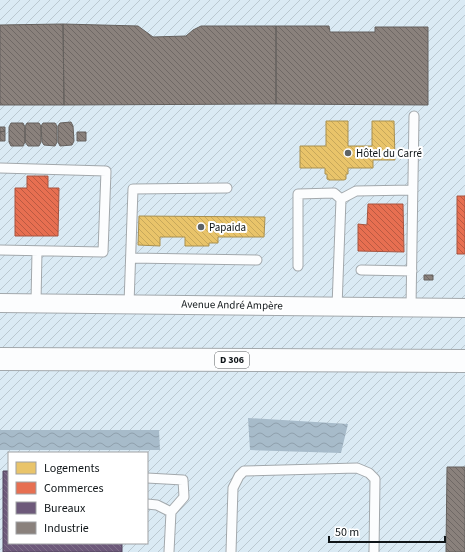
<svg xmlns="http://www.w3.org/2000/svg" width="465" height="552" font-family="'Source Sans 3',sans-serif">
<style>
.industrial{fill:url(#industrial-furrows);fill-rule:evenodd}
.water{fill:url(#water-waves)}
.homes{fill:url(#homes-back-hatch);stroke:#a89051}
.shops{fill:url(#shops-back-hatch);stroke:#a65440}
.offices{fill:url(#offices-back-hatch);stroke:#51455d}
.industry{fill:url(#industry-back-hatch);stroke:#65615e}
.lines{fill:none;stroke-linecap:round;stroke-linejoin:round}
.service-casing{stroke:#a2a8ac;stroke-width:11}
.minor-casing{stroke:#a2a8ac;stroke-width:20}
.primary-casing{stroke:#a2a8ac;stroke-width:24}
.service{stroke:#fcfdfe;stroke-width:9}
.minor{stroke:#fcfdfe;stroke-width:18}
.primary{stroke:#fcfdfe;stroke-width:22}
.poi-dot{fill:#5c6266;stroke:#fff;stroke-width:1.5}
.labels{text-anchor:middle;dominant-baseline:central;stroke-width:4;stroke-linejoin:round;paint-order:stroke}
.shield{fill:#fff;stroke:#575b5d;stroke-width:1}
.shield-label{font-size:10px;font-weight:bold;fill:#0f1518}
.poi-label{font-size:11px;fill:#0f1518;stroke:#fff;text-anchor:start}
.street-label{font-size:11px;fill:#0f1518;stroke:#fff}
</style>
<defs>
<pattern id="industrial-furrows" width="10" height="10" patternUnits="userSpaceOnUse"><rect width="10" height="10" fill="#daeaf4"/><path d="M-1 1l2-2M0 10L10 0M9 11l2-2" fill="none" stroke="#bac8d0"/></pattern>
<pattern id="water-waves" width="16" height="10" patternUnits="userSpaceOnUse"><rect width="16" height="10" fill="#a7bbca"/><path d="M0 5q4-4 8 0t8 0" fill="none" stroke="#8fa0ad"/></pattern>
<pattern id="homes-back-hatch" width="6" height="6" patternUnits="userSpaceOnUse"><rect width="6" height="6" fill="#e9c46a"/><path d="M-1 5l2 2M0 0l6 6M5-1l2 2" fill="none" stroke="#c7a85b"/></pattern>
<pattern id="shops-back-hatch" width="6" height="6" patternUnits="userSpaceOnUse"><rect width="6" height="6" fill="#e76f51"/><path d="M-1 5l2 2M0 0l6 6M5-1l2 2" fill="none" stroke="#ba5a42"/></pattern>
<pattern id="offices-back-hatch" width="6" height="6" patternUnits="userSpaceOnUse"><rect width="6" height="6" fill="#6d597a"/><path d="M-1 5l2 2M0 0l6 6M5-1l2 2" fill="none" stroke="#80718a"/></pattern>
<pattern id="industry-back-hatch" width="6" height="6" patternUnits="userSpaceOnUse"><rect width="6" height="6" fill="#8a817c"/><path d="M-1 5l2 2M0 0l6 6M5-1l2 2" fill="none" stroke="#6f6865"/></pattern>
</defs>
<rect width="100%" height="100%" fill="#ecf2f7"/>
<path class="industrial" d="M0,0H465V552H0ZM9,453H147V543H9Z"/>
<path class="water" d="M248,418L348,424L341,453L250,450Z
M0,430H159L160,450H0Z"/>
<path class="homes" d="M326,121H348V146H372V121H394L395,160H373V168H348V174H346V179L344,180H329L327,179V174H325V168H300V146H326Z
M139,216L265,217L264,237H218V243H209V246H185V237H160V246L138,245Z"/>
<path class="shops" d="M27,176H48V188H59L58,236H15V188H27Z
M457,196H465V254H457Z
M368,204H403L404,252L358,251V224L367,225Z"/>
<path class="offices" d="M3,471H9V543H122V552H3Z"/>
<path class="industry" d="M63,24L64,105H0V25Z
M63,24L138,26L153,37L186,36L193,30L201,26H276V104L64,105Z
M276,26H329L330,32H375V27H428V105L276,104Z
M71,122L73,126L74,141L72,145L60,146L58,142V126L60,123Z
M11,123H23L25,127V142L23,146H11L9,142V127Z
M27,123H39L41,126V142L39,146H28L25,142V127Z
M43,123H55L57,126V142L55,146L44,145L42,142L41,126Z
M0,127H5V131L0,132Z
M5,131V141H0V132Z
M77,132H86V141H77Z
M424,275H433V280H424Z
M447,467H465V552H446Z"/>
<g class="lines">
<defs>
<path id="service" d="M0,168L106,171L103,252L0,250
M131,258L257,260
M298,266V194L334,193L341,199
M361,270L412,271
M36,303L37,251
M129,304L133,189L227,188
M337,307L341,199L356,191L413,190
M411,307L414,116
M147,478L183,480L184,497L171,512L169,552
M147,504L157,505L171,512
M231,552L233,488L239,476L244,471L357,468L369,473L375,479L374,552"/>
<path id="minor" d="M0,303L465,308"/>
<path id="primary" d="M0,359L465,361"/>
</defs>
<use href="#service" class="service-casing"/>
<use href="#minor" class="minor-casing"/>
<use href="#primary" class="primary-casing"/>
<use href="#service" class="service"/>
<use href="#minor" class="minor"/>
<use href="#primary" class="primary"/>
</g>
<g class="poi-dot">
<circle cx="348" cy="153" r="4"/>
<circle cx="201" cy="227" r="4"/>
</g>
<g class="labels">
<rect class="shield" x="215" y="352" width="34" height="16" rx="3"/>
<g class="shield-label">
<text x="232" y="360">D 306</text>
</g>
<g class="poi-label">
<text x="356" y="153">Hôtel du Carré</text>
<text x="209" y="227">Papaida</text>
</g>
<g class="street-label">
<text transform="translate(232 305) rotate(1)">Avenue André Ampère</text>
</g>
</g>
<rect x="8" y="452" width="140" height="92" fill="#ffffff" stroke="#9fa1a3"/>
<rect x="16" y="462" width="20" height="12" fill="#e9c46a" stroke="#9fa1a3"/>
<text x="44" y="472" font-size="12" fill="#0f1518">Logements</text>
<rect x="16" y="482" width="20" height="12" fill="#e76f51" stroke="#9fa1a3"/>
<text x="44" y="492" font-size="12" fill="#0f1518">Commerces</text>
<rect x="16" y="502" width="20" height="12" fill="#6d597a" stroke="#9fa1a3"/>
<text x="44" y="512" font-size="12" fill="#0f1518">Bureaux</text>
<rect x="16" y="522" width="20" height="12" fill="#8a817c" stroke="#9fa1a3"/>
<text x="44" y="532" font-size="12" fill="#0f1518">Industrie</text>
<path d="M329 536v6h116v-6" fill="none" stroke="#0f1518" stroke-width="2"/>
<text x="335" y="536" font-size="12" fill="#0f1518" stroke="#ffffff" stroke-width="3" paint-order="stroke">50 m</text>
</svg>
